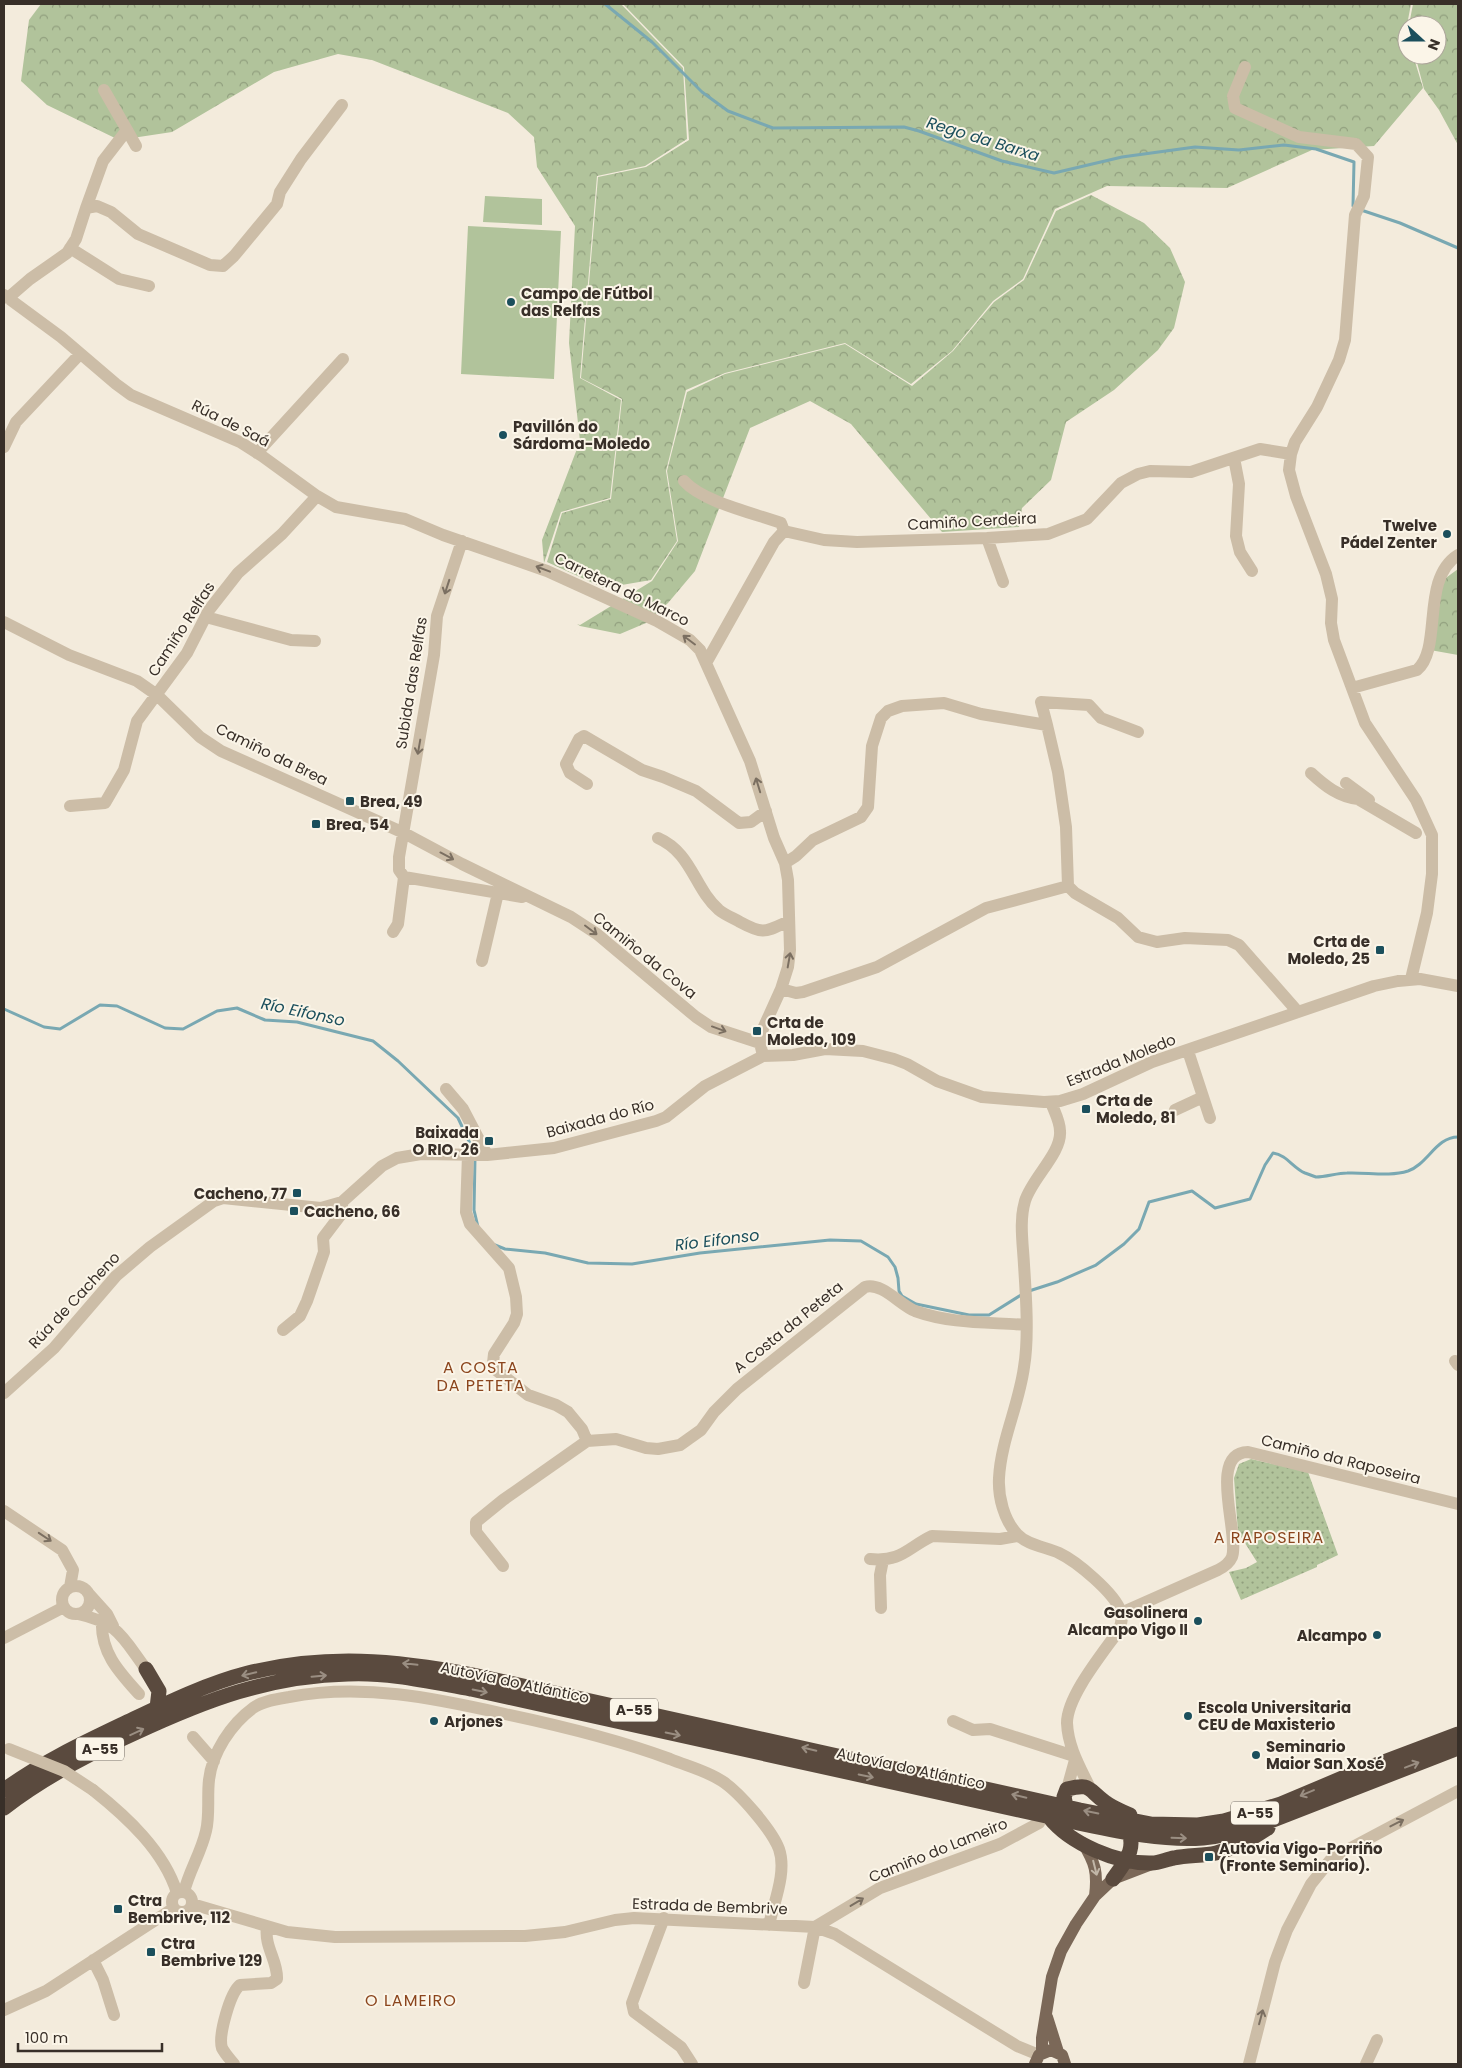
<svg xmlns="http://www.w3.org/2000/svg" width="1462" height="2068" font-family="Poppins,sans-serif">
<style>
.green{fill:url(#green-dots)}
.forest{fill:url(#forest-crowns)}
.pitch{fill:#b1c39b}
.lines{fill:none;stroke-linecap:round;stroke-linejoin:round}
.stream{stroke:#79a8b2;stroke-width:3}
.minor{stroke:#ccbda7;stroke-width:12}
.major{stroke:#7b6858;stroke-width:12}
.highway{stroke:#5a4a3e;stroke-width:15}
.minor-bridge{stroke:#ccbda7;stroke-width:12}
.oneway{stroke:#7b6f61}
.oneway2{stroke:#9a8e82}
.oneway3{stroke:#c1b6a7}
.poi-dot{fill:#1b4f5c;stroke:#fbf5e8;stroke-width:2}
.labels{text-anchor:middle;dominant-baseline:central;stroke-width:4;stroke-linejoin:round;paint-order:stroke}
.shield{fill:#fbf5e8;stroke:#726a62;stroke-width:1}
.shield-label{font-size:14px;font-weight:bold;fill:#382f28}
.poi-label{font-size:15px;font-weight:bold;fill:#382f28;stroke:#fbf5e8;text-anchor:start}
.street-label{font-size:15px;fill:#382f28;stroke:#fbf5e8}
.water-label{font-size:16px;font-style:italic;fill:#1b4f5c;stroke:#fbf5e8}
.neighbourhood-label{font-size:16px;letter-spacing:1px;fill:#8b451d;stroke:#fbf5e8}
</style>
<defs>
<pattern id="green-dots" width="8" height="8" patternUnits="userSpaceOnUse" patternTransform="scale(1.25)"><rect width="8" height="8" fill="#b1c39b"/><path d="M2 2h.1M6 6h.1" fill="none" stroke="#919f7e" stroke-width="1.8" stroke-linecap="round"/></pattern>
<pattern id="forest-crowns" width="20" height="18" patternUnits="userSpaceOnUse" patternTransform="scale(1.25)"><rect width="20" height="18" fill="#b1c39b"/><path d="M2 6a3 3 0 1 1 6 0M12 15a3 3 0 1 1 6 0" fill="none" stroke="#919f7e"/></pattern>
</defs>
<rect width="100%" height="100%" fill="#f3ebdc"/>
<path class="green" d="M1251,1459L1308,1472L1338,1555L1317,1565V1567L1241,1600L1229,1572L1246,1568L1257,1562L1238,1532L1234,1478L1239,1464Z"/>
<path class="forest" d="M41,4H621L683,68L687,139L645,166L597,176L580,378L621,400L610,498L561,512L544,563L542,540L580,441L569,343L575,226L537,167L534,137L508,113L372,60L338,54L274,72L172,132L119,140L47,105L21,81L29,20Z
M623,4H1411L1407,25V55H1413L1423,88L1374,146L1312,150L1227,188L1107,186L1055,209L1023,279L993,301L952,351L911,384L845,343L725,373L686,390L666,471L677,541L651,580L604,588L547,562L562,513L611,499L622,399L581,378L598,177L646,167L689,140L684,67Z
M1413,4H1458V145L1439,110L1424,89L1415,55H1437V25H1409Z
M1091,195L1144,223L1170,248L1185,282L1174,328L1158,350L1114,390L1066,422L1051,480L1022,508L1019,527L942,532L851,424L810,401L750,428L695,571L668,603L646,623L620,634L580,626L577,624L580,625L652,581L678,541L667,471L687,392L725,374L845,344L912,386L953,351L994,302L1024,280L1056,211Z
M1458,569V655L1430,650L1443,580Z"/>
<path class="pitch" d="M485,196L542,199V225L483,222Z
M468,226L561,231L554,379L461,374Z"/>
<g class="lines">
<path class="stream" d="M605,4L652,42L702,92L728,111L773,128L904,127L919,131L1002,161L1054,173L1122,157L1195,147L1239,150L1284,145L1316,149L1354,162L1353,206
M1361,210L1400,223L1458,248
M4,1009L44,1027L60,1029L100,1005L117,1006L165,1028L183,1029L217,1011L237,1008L265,1020L297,1022L373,1041L398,1061L458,1118L474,1152
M475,1158L474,1210L478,1227
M495,1245L505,1249L545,1253L588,1263L632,1264L700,1253L830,1240L861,1241L888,1257L895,1267L898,1278L899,1291L902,1296L916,1304L969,1315H989L1021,1295
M1029,1291L1057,1282L1096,1265L1124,1244L1139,1229L1149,1202L1192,1191L1215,1208L1250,1199L1265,1165L1273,1153C1287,1155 1293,1168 1305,1173C1308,1174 1313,1176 1316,1177C1326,1177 1337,1173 1347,1173C1367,1172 1389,1177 1408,1171C1428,1164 1436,1137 1458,1137"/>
<path class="minor" d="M1245,67L1233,96L1235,108L1299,137L1356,144L1368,157L1364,196L1355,215L1345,340L1339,360L1317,407L1295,442L1291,454L1289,470L1296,496L1326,574L1332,599L1331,623L1334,640L1365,723L1416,800L1432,835V874L1427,913L1411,979
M127,130L136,146
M86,208L103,161L127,130L104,90
M70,248L119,279L149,286
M4,295L61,337L116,384L131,395L240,442L262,456L317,496L336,507L405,519L443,535L547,571L657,621L690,640L700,650L750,761L774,838L785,863L788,880L790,950L788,967L781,989L762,1031L760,1043L763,1056
M8,298L30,279L67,253L76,239L86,208L97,206L111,212L138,234L210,265L223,266L234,256L277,204L280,192L301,159L342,105
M4,447L16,422L80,354
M257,453L343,359
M1234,458L1239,484L1236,536L1240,552L1252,571
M684,481C703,502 753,513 781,523L784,531
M987,538L1003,582
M206,617L291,640L315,641
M4,622L69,655L137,681L157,695L200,737L221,751L404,833L462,864L571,917L597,934L696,1017L711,1027L760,1043
M706,663L774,542L784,531L824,540L857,542L987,538L1048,534L1087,519L1121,483L1138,474L1150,471L1191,472L1260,449L1291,454
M1352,688L1417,670C1443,648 1420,579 1458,555
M1047,725L1041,702L1089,705L1101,718L1138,732
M1311,773C1325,786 1339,797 1358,799L1416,833
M1346,783L1369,800
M587,784L570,773L566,764L579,739L584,736L642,770L663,777L696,791L739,823L751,822L766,811
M70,806L105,803L124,770L137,721L187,653L209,610L238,573L282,534L317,496
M658,838C692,853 694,888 719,910C725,915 733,918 740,922C764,935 765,932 789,921
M404,877L522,897
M1068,886L1075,893L1118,918L1138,937L1157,942L1185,938L1228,940L1239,945L1298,1012
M393,932L398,924L404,877L399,870V857L434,655L437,616L462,541
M482,961L498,893
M781,989L796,993L803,992L877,967L986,908L1068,886L1066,827L1058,772L1047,725L981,714L944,703L902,706L888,711L881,718L872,746L868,807L861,817L813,840L796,856L785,863
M1188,1051L1210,1118
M446,1089L463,1109L487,1155
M1051,1102C1054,1111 1060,1121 1060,1131C1062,1153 1032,1178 1025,1201C1019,1221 1023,1244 1024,1265C1026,1295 1029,1338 1024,1367C1019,1405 1001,1440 999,1478C998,1497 1004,1520 1017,1534C1027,1545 1046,1547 1059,1553C1076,1561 1115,1593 1121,1612C1123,1618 1121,1624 1119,1630C1103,1653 1067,1696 1067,1723C1068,1747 1080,1767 1090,1788
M1175,1110L1203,1097
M468,1155L466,1212L470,1224L509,1268L516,1297L517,1314L514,1323L494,1354L493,1363L496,1370L528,1395L556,1405L568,1412L582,1429L587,1441
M283,1330L300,1316L307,1301L324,1252L323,1238L342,1213V1202
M1455,1361L1458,1365
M4,1393L54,1348L116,1276L150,1247L214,1201L223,1198L321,1208L342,1202L382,1166L397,1158L421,1154L487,1155L554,1148L656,1121L666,1117L705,1086L763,1056L793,1055L825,1049L863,1051L894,1059L907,1064L937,1081L982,1097L1044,1102L1060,1101L1083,1094L1152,1062L1374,986L1398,981L1420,979L1458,986
M4,1511L62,1550L73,1570L70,1587
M870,1559C902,1562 907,1548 932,1536L1000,1539L1018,1536
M503,1566L476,1532V1522L503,1500L587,1441L616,1439L646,1448L658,1449L680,1445L701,1430L714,1412L737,1389L865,1287C882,1282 900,1305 915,1311C951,1324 989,1322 1026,1325
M62 1600a14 14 0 1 1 28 0a14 14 0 1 1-28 0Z
M89,1594L107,1614L113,1626
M881,1608L880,1575L883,1560
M1121,1613L1218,1570C1224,1567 1229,1564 1232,1557C1240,1535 1207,1453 1248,1452L1458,1504
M78,1614C119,1623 122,1637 146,1669
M102,1620C100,1652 119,1672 139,1694
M4,1638L64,1607
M953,1721L973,1730L990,1729L1074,1756
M193,1737L214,1761
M1067,1789L1075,1760
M93,1790C127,1817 164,1851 177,1893
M172 1902a10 10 0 1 1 20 0a10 10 0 1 1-20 0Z
M184,1892C189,1871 201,1853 206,1831C210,1815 207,1797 209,1780C212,1753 231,1724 253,1708C262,1701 277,1699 289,1697C362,1683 434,1698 505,1714C562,1726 616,1739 670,1759C687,1766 707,1771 722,1781C739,1792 772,1830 779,1849C787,1872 774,1902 769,1925
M192,1904L287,1932L335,1937L525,1936L565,1932L615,1920L634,1918L815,1927L835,1934L1017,2046L1039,2055
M664,1918L632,2003L634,2012L681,2047L692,2064
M93,1960L103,1980L114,2015
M804,1983L815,1927L880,1888L1000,1844L1039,1823L1043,1815
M4,2010L46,1991L174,1908
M234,2064C230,2059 225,2054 222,2048C218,2036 230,1993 240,1985L271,1983L277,1979C278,1961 264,1947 267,1927
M1249,2064L1275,1962L1287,1930L1311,1884L1332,1858L1458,1791
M1366,2064L1377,2040"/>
<path class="major" d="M1083,1843C1095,1863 1098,1872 1095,1896
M1047,2017L1058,2052
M1042,2052V2038L1052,1977L1061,1951L1076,1924L1095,1896L1113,1879L1152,1864
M1035,2064L1039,2055L1051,2050L1062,2055L1065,2064"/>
<path class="highway" d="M146,1669L159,1691L157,1708
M4,1790C41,1763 81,1744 123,1724C163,1705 205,1684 248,1673C327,1654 395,1660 473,1675L1080,1810L1151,1824L1198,1825L1224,1821L1281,1804L1352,1774L1458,1734
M4,1808C44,1777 88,1754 135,1733C206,1700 268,1676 348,1674C389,1672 431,1682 471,1689L1069,1821C1113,1830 1158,1841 1203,1838C1223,1836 1241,1831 1260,1825L1458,1748
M1068,1815L1064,1797L1067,1789C1092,1783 1087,1789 1105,1802C1112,1808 1122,1811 1130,1815
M1049,1817C1070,1844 1118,1864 1152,1863C1159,1863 1167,1859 1174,1858C1188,1855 1203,1856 1216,1853C1236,1848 1252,1839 1268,1828
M1113,1879C1126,1861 1139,1846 1125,1825"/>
<path class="minor-bridge" d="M9,1749L64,1771L93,1790"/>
</g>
<defs><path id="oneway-shaft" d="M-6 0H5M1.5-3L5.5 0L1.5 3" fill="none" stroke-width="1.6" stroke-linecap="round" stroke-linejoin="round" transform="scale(1.25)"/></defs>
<g class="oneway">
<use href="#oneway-shaft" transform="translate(543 569) rotate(-159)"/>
<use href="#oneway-shaft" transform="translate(447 587) rotate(108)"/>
<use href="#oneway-shaft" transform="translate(689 640) rotate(-143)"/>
<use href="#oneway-shaft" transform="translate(419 747) rotate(100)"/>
<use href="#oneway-shaft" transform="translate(758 785) rotate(-107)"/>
<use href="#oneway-shaft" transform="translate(447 856) rotate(28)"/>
<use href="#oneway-shaft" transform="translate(591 930) rotate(37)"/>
<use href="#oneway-shaft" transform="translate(789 960) rotate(-80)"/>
<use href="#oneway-shaft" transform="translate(719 1029) rotate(20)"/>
<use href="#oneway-shaft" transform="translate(45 1537) rotate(34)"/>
<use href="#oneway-shaft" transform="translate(1397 1823) rotate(-27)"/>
<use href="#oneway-shaft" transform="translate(857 1902) rotate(-31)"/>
<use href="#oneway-shaft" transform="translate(1261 2017) rotate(-75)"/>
</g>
<g class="oneway2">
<use href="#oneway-shaft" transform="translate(410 1664) rotate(-174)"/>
<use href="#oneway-shaft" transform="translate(249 1674) rotate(166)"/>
<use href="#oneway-shaft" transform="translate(319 1676) rotate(-5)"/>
<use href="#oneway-shaft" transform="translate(480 1691) rotate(12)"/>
<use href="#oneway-shaft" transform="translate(137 1732) rotate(-25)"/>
<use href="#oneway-shaft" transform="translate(673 1734) rotate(12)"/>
<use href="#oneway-shaft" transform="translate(809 1749) rotate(-167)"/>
<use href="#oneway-shaft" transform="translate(1412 1765) rotate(-21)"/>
<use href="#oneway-shaft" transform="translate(866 1776) rotate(12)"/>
<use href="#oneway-shaft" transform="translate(1307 1793) rotate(157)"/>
<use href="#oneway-shaft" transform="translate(1019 1796) rotate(-167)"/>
<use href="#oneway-shaft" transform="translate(1091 1812) rotate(-168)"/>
<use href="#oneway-shaft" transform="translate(1179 1838) rotate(2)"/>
</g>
<use class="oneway3" href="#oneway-shaft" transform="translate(1095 1868) rotate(76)"/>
<g class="poi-dot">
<circle cx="511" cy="302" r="5"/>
<circle cx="503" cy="435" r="5"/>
<circle cx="1447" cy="534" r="5"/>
<rect x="345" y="796" width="10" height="10" rx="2.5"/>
<rect x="311" y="819" width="10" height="10" rx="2.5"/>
<rect x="1375" y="945" width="10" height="10" rx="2.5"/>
<rect x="752" y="1026" width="10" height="10" rx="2.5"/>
<rect x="1081" y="1104" width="10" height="10" rx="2.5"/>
<rect x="484" y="1136" width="10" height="10" rx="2.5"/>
<rect x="292" y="1188" width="10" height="10" rx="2.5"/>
<rect x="289" y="1206" width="10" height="10" rx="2.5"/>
<circle cx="1198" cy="1621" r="5"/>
<circle cx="1377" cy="1635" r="5"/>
<circle cx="1188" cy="1716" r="5"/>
<circle cx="434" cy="1721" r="5"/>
<circle cx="1256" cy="1755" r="5"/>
<rect x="1204" y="1852" width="10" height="10" rx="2.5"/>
<rect x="113" y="1904" width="10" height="10" rx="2.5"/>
<rect x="146" y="1947" width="10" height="10" rx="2.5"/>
</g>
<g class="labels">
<g class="shield">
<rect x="610" y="1698.5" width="48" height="23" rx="4"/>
<rect x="76" y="1737.5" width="48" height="23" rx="4"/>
<rect x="1231" y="1801.5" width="48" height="23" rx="4"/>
</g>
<g class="shield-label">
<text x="634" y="1710">A-55</text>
<text x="100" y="1749">A-55</text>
<text x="1255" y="1813">A-55</text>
</g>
<g class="poi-label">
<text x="521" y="293">Campo de Fútbol<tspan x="521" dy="17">das Relfas</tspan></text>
<text x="513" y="426">Pavillón do<tspan x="513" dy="17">Sárdoma-Moledo</tspan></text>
<text x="1437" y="525" text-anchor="end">Twelve<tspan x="1437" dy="17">Pádel Zenter</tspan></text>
<text x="360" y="801">Brea, 49</text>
<text x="326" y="824">Brea, 54</text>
<text x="1370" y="941" text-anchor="end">Crta de<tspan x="1370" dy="17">Moledo, 25</tspan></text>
<text x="767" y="1022">Crta de<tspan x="767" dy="17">Moledo, 109</tspan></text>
<text x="1096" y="1100">Crta de<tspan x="1096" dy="17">Moledo, 81</tspan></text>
<text x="479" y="1132" text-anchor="end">Baixada<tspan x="479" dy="17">O RIO, 26</tspan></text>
<text x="287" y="1193" text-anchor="end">Cacheno, 77</text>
<text x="304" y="1211">Cacheno, 66</text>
<text x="1188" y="1612" text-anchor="end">Gasolinera<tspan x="1188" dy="17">Alcampo Vigo II</tspan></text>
<text x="1367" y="1635" text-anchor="end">Alcampo</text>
<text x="1198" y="1707">Escola Universitaria<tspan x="1198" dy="17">CEU de Maxisterio</tspan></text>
<text x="444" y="1721">Arjones</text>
<text x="1266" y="1746">Seminario<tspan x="1266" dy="17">Maior San Xosé</tspan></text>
<text x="1219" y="1848">Autovia Vigo-Porriño<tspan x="1219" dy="17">(Fronte Seminario).</tspan></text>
<text x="128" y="1900">Ctra<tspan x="128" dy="17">Bembrive, 112</tspan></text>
<text x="161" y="1943">Ctra<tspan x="161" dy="17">Bembrive 129</tspan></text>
</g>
<g class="street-label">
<text transform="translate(231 423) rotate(27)">Rúa de Saá</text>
<text transform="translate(972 521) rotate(-3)">Camiño Cerdeira</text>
<text transform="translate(622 589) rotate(26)">Carretera do Marco</text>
<text transform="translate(181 629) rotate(-57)">Camiño Relfas</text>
<text transform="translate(411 683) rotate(-81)">Subida das Relfas</text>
<text transform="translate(272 754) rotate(26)">Camiño da Brea</text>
<text transform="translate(645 955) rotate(39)">Camiño da Cova</text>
<text transform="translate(1121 1060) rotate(-22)">Estrada Moledo</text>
<text transform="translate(600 1118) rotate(-15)">Baixada do Río</text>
<text transform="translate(74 1300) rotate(-47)">Rúa de Cacheno</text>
<text transform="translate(788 1327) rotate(-39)">A Costa da Peteta</text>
<text transform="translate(1341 1459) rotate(14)">Camiño da Raposeira</text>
<text transform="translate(515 1682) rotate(12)">Autovía do Atlántico</text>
<text transform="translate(911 1768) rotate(12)">Autovía do Atlántico</text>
<text transform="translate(938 1850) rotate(-22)">Camiño do Lameiro</text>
<text transform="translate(710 1906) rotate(2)">Estrada de Bembrive</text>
</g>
<g class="water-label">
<text transform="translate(983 139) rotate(17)">Rego da Barxa</text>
<text transform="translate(303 1012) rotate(12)">Río Eifonso</text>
<text transform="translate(717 1240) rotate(-7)">Río Eifonso</text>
</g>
<g class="neighbourhood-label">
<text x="481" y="1367">A COSTA<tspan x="481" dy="18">DA PETETA</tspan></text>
<text x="1269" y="1537">A RAPOSEIRA</text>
<text x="411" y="2000">O LAMEIRO</text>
</g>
</g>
<rect width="1462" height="2068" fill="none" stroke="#382f28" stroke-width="10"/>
<g transform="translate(1422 40) rotate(111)"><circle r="24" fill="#fbf5e8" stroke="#ada69b"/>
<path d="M0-4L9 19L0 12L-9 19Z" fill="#1b4f5c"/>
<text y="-8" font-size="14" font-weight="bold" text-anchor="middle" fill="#382f28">N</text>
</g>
<path d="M18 2043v8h144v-8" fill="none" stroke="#382f28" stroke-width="2.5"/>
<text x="25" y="2043" font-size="15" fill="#382f28" stroke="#fbf5e8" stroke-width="4" paint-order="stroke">100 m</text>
</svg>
